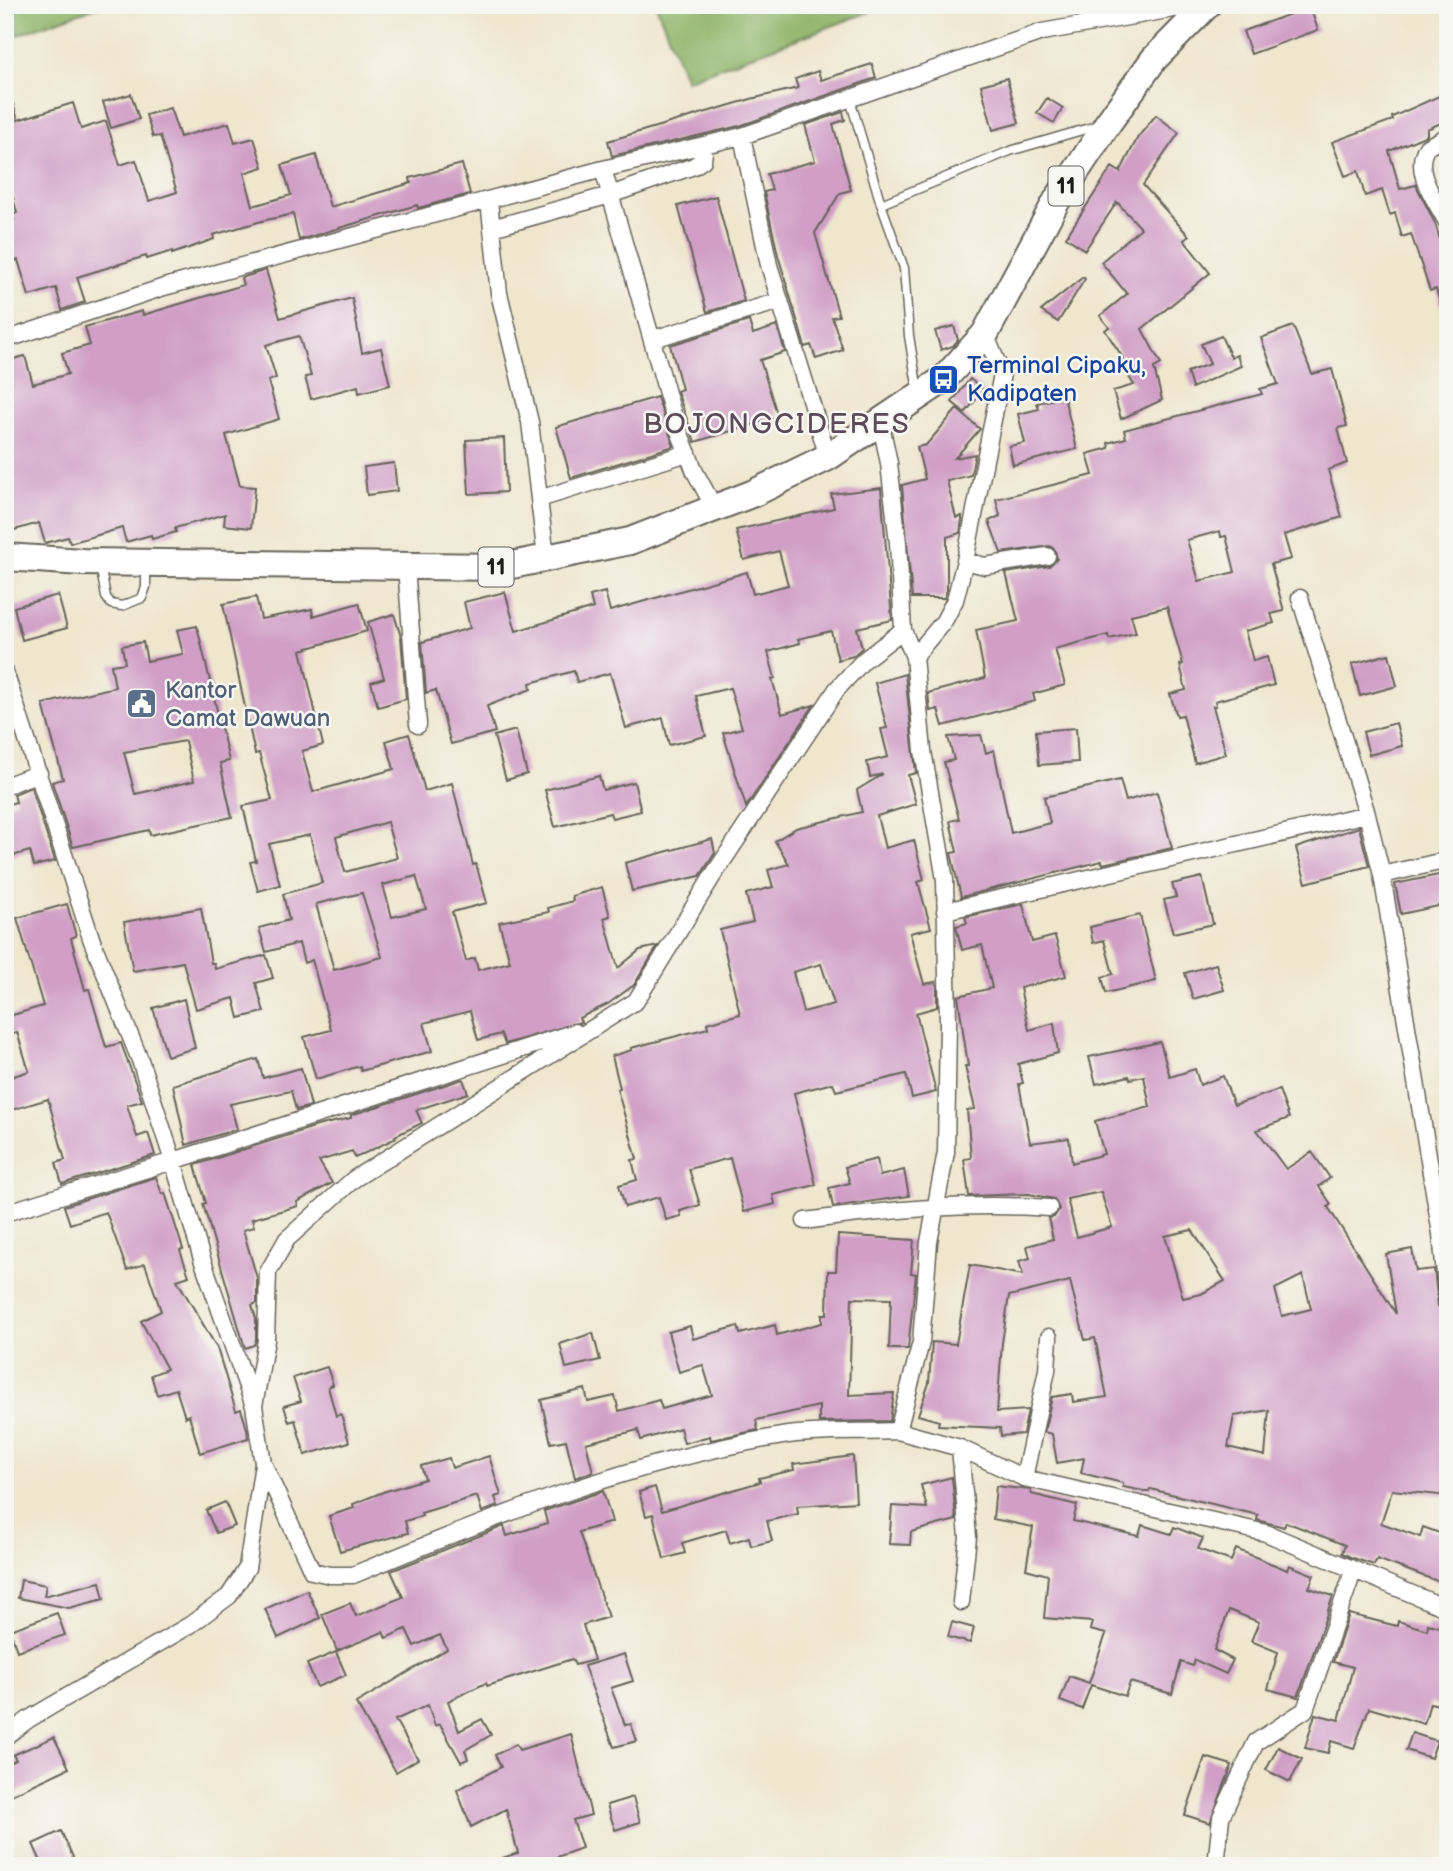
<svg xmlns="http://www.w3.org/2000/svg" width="1453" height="1871" font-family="'Balsamiq Sans',sans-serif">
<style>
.forest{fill:#91b66c;stroke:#566944;stroke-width:2}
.building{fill:#d09ec6;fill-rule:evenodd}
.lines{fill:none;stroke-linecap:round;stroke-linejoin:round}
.service-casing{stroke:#66635a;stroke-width:11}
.minor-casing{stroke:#66635a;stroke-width:19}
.trunk-casing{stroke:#66635a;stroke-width:30}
.service{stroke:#fff;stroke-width:8}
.minor{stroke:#fff;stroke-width:16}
.trunk{stroke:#fff;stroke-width:26}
.labels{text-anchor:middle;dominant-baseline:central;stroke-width:5;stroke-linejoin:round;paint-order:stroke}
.shield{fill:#f6f6f2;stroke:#5d5d5c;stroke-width:2}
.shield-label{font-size:23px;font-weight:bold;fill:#1c1c1c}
.transit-label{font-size:24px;fill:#164399;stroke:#f6f6f2;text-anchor:start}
.service-label{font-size:24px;fill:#4e5e75;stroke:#f6f6f2;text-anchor:start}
.quarter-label{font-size:28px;letter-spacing:2px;fill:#5b4a58;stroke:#f6f6f2}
</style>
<rect width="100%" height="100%" fill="#f6f6f2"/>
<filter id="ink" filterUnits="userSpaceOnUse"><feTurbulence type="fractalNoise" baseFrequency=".0143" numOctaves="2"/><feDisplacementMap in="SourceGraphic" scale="14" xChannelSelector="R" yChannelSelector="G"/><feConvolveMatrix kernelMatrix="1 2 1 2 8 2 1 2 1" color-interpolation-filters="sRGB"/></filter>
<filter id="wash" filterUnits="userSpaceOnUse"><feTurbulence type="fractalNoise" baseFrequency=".00686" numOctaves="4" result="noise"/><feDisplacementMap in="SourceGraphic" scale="28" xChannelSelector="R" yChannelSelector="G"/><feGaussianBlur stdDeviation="1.57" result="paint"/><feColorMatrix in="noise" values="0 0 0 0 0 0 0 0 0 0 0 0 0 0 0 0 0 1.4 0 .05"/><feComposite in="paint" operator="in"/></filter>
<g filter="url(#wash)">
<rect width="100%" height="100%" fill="#efe6ce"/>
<path class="forest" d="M5,5H102L5,39Z
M656,5H888L686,80Z"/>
<g id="blocks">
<path class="building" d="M1080,5H1130V6L1082,14Z
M1310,7L1318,30L1251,54L1243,31Z
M872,64L876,78L739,126L612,156L608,141L751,99L798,88L795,79L818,71L821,80Z
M1007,78L1019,123L993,130L981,85Z
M5,91H9L18,120L73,103L81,129L106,121L120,165L136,160L149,201L177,192L160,136L153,137L146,115L170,108L180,137L229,123L235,143L254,138L263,167L244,173L253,206L291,195L282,165L316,155L330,207L411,183L410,178L462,164L470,194L418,208L417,205L299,240L293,214L262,221L213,235L214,239L172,254V251L147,259L146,256L77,277L85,302L62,310L56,288L29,296L18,260L5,263V222L14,220L12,215L17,213L5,166Z
M1448,92V120L1427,129V135L1389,151L1400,189L1416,185L1435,223L1441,243L1448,241V316L1444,317L1436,289L1430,291L1411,234L1402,237L1395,213L1390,215L1382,190L1365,196L1358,171L1345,176L1332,142L1393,120L1392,117Z
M131,94L139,119L111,128L103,102Z
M1047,98L1063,108L1054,123L1037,113Z
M843,112L845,120L833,124L851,190L840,193L815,233L839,316L832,317L843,350L816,359L811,345L805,347L778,255L764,192L772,190L767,174L815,161L805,125Z
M1156,115L1179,133L1143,185L1189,236L1184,240L1210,273L1142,329L1161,364L1154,368L1162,400L1121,419L1113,391L1134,385L1121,364L1125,361L1105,330L1109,327L1100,316L1127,294L1101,262L1141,228L1117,202L1085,250L1066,237L1112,167L1120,172L1138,137Z
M716,196L744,301L707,312L678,206Z
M266,270L280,318L352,298L362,353L381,348L390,385L359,393L358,386L311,399L305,377L311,376L299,336L266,345L276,378L268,381L279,419L226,435L240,486L255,487L251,528L224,525L225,514L175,528L176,532L152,539L151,535L126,542L122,528L70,543L68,537L45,543L39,523L11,531L9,525L5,526V361L25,356L33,384L68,374L62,353L90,345L85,327L142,311L143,315L243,285L241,278Z
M1083,277L1085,279L1058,322L1041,311Z
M749,321L753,334L777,326L785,352L760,360L778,417L695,442L677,391L682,389L670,345Z
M954,326L958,340L953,346L941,350L935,331Z
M1293,326L1312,374L1332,369L1347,426L1338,428L1347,463L1328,470L1342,517L1284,535L1291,559L1271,564L1284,611L1271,614L1274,623L1245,631L1253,661L1267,657L1274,685L1215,701L1216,706H1213L1226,754L1195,763L1183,715L1177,716L1170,694L1186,690L1180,665L1183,664L1167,607L1131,615L1136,633L1109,639L1108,635L1055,649L1065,685L1033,694L1035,701L943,726L938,709L930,711L928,693L985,678L976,630L1018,621L1006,573L1049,566L1057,559L1055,550L1050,546L1001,553L989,521L1000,516L996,499L1093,475L1087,454L1109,448L1108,443L1126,438L1124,430L1262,394L1260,389L1278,384L1261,338ZM1220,531L1221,537L1226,536L1235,572L1199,581L1187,540Z
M1221,336L1231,357L1237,355L1241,366L1192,388L1187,372L1210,364L1201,344Z
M970,379L984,390L965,413L952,402Z
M657,397L674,446L571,478L556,427Z
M1064,397L1077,449L1013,465L1009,446L1025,443L1018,414L1039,409L1037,403Z
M957,409L980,429L955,458L975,454L971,475L947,481L956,518L962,516V520L960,533L947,537V590L944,598H912L902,485L925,479L917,447L926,445Z
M504,438L506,492L469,494L466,440Z
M394,463L397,491L367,495L364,467Z
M881,488L892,620L857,628L862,648L853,656L838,660L831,631L798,639L800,643L768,652L775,678L772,679L782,714L814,705L746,807L723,733L742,728L730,688L696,696L706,736L669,745L663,718L626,728L610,673L577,682L574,671L530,683L531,689L487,706L495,732L451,744L436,690L426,693L422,642L470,628L464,602L505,592L516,631L593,608L590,596L605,592L610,611L747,572L753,594L788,585L779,551L744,560L736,530L834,508L831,494Z
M58,595L67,628L22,640L14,607Z
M256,597L261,619L312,609L313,616L359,603L367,631L301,650L323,745L302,751L313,792L394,769L386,741L409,734L425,791L452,783L473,865L476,864L487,903L452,912L466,961L475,958L478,970L510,962L499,922L549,912L548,908L573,901L572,896L602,887L610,916L604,918L618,968L640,950L658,946L634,985L608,1004L579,1018L581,1022L505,1044L501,1034L478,1040L470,1011L424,1023L432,1051L361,1071L360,1066L316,1079L304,1037L331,1030L312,960L304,963L299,943L266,952L259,928L289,920L283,894L322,883L310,835L269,844L280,885L258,891L250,862L256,861L243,806L272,800L259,753L255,754L223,604ZM387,822L397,858L345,872L336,837ZM416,876L426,909L392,917L383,885ZM362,893L382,957L334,970L316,904Z
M394,614L401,637L406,699L378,707L371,682L384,678L368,622Z
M197,626L229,761L220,763L232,817L150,835L149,830L73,847L52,782L63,779L43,704L115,687L111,665L125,663L122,646L143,642L147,661L183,654L177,630ZM185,741L194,781L135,794L124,752Z
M1389,654L1397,686L1360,696L1352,664Z
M905,674L916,773L908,775L916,804L877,816L885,848L914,840L924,880L918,882L931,928L910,933L924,984L936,982L937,986V1007L916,1013L936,1092L912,1098L906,1074L836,1091L833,1083L794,1093L816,1185L773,1195L775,1204L744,1212L730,1158L689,1169L700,1205L680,1211L681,1216L666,1220L659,1197L625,1207L619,1185L637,1180L632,1160L637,1159L617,1089L620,1088L612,1056L632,1050L631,1048L708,1028L707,1023L740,1014L720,930L753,922L746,894L773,887L768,870L789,864L775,841L796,828L862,812L857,790L883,774L870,777L867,762L888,757L881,729L887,728L875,683ZM821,964L834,1004L803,1012L793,972Z
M1396,723L1402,746L1369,755L1363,732Z
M1076,728L1078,762L1039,765L1036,731Z
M516,730L527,774L506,780L494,736Z
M981,735L986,753L994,750L1011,833L1050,823L1044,797L1120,780L1126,801L1157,792L1172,848L1103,864L1102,861L961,897L951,853L957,852L950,821L959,819L944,762L954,760L948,737Z
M599,776L603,790L634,782L641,811L612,818L610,813L555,827L545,790Z
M31,787L55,861L34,866L30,851L5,858V805L16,802L14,794Z
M1359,827L1369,866L1306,883L1296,848Z
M712,839L715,853L700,876L632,891L625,863Z
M1448,873V904L1401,914L1395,884Z
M1202,877L1213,924L1173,933L1164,900L1176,897L1172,884Z
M67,904L76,936L71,938L85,990L89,989L106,1047L121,1043L142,1101L127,1105L137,1137L148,1133L155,1155L62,1184L56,1163L65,1160L48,1099L5,1112V1079L29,1071L17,1032L10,1034L6,1017L43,1006L17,918Z
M1023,904L1032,942L1055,936L1066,976L1020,988L1029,1030L1054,1023L1058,1053L1018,1064L1023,1083L1019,1084L1030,1143L1069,1138L1072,1163L1104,1154L1095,1121L1150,1107L1144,1076L1130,1079L1129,1076L1096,1084L1089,1057L1160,1042L1170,1077L1195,1069L1200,1085L1223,1076L1234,1105L1279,1090L1289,1118L1257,1130L1286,1169L1312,1152L1330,1178L1319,1186L1331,1204L1328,1207L1396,1314L1386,1254L1412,1249L1416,1271L1434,1269L1438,1306L1447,1314L1448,1319V1496L1392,1490L1381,1523L1420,1537L1423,1527L1448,1536V1585L1377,1559L1374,1565L1350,1557L1342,1553L1345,1545L1286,1522L1284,1527L1257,1520L1258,1515L1150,1489L1149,1492L1123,1487V1483L1081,1473L1084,1458L1057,1463L1052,1434L1044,1432L1052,1397L1072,1394L1073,1402L1107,1397L1095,1338L1085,1340L1070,1281L1009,1296L1002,1343L997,1412L1028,1410L1023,1434L1001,1436L1000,1428L938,1425L939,1421L918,1415L929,1383L932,1342L956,1344L970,1265L1023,1275L1019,1261L1030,1258L1027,1246L1053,1239L1048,1218L1054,1217L1059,1209L1054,1199L1029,1194L969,1196L964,1159L971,1158L967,1110L975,1109L965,1066H968L958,996L992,988L982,945L962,950L956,926L967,923L965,917ZM1101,1192L1112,1227L1077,1237L1067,1199ZM1192,1230L1225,1281L1201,1294L1183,1298L1165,1236ZM1303,1275L1311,1309L1282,1316L1275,1289ZM1269,1410L1265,1456L1228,1447L1234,1416Z
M201,908L211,963H214L215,969L266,955L273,978L256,983L264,1012L239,1018L234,998L196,1009L183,962L133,971L124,922Z
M1140,915L1156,981L1106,993L1102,977L1113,974L1104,940L1093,943L1090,927Z
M1216,964L1224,990L1193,999L1185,973Z
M184,999L195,1048L167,1056L153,1008Z
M258,1059L263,1078L301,1068L311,1106L296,1110L291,1091L230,1104L237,1129L186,1145L173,1085Z
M463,1079L468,1093L416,1110L422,1123L395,1136L396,1138L355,1158L352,1151L319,1161L332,1183L297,1202L298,1206L252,1219L254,1227L243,1230L257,1278V1303L252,1305L256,1319V1339L254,1345L245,1348L203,1204L206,1203L195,1165L317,1126L351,1118V1115Z
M877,1159L880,1176L904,1170L909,1196L833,1207L829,1188L850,1183L845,1167Z
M156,1177L162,1194L165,1193L183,1249L180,1250L189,1276L177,1280L217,1348L236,1411L241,1409L247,1429L248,1438L200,1453L189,1415L185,1417L176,1389L157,1395L151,1375L167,1369L141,1321L161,1311L145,1264L127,1270L106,1212L70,1224L64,1206Z
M838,1235L914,1240L911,1273L916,1274L908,1349H889L891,1299L852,1298L849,1395L894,1393L890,1421L819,1422V1406L756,1420L758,1430L711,1440L710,1436L684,1443L680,1428L641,1440L638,1430L586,1443L593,1472L575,1478L566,1440L551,1443L541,1400L585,1389L588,1402L615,1396L619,1411L659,1400L662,1409L712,1395L703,1365L679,1372L668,1332L690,1326L693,1339L738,1326L740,1334L775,1325L777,1335L822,1323V1314H827L828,1271H836Z
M593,1333L600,1360L566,1368L560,1344Z
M327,1367L333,1385L328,1387L336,1416L341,1414L349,1442L305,1455L295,1420L289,1422L284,1406L301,1401L293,1378Z
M489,1456L501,1495L495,1497L498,1506L482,1512L477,1496L421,1513L422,1516L405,1521L408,1533L340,1551L329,1516L354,1508L353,1504L383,1492L425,1479L421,1466L449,1458L452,1468Z
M853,1456L856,1502L797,1506L798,1514L767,1521L772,1541L751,1546L749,1537L730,1543L726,1530L682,1543L685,1553L664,1559L653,1514L646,1516L639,1492L655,1487L662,1511L760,1482L759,1478L794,1470L793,1464Z
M952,1477L956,1520L911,1532L910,1545L889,1544L892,1506L927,1508L921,1485Z
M996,1486L1031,1490V1494L1077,1505L1073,1521L1139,1536L1142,1525L1171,1534L1174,1527L1203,1538L1198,1549L1231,1561L1236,1549L1287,1570L1289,1565L1314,1575L1309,1588L1333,1596L1298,1697L1268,1689L1278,1652L1251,1641L1259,1622L1229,1610L1214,1650L1233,1660L1226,1674L1195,1660L1193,1666L1181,1662L1172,1694L1130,1682L1125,1696L1091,1685L1082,1709L1060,1701L1069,1676L1089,1683L1106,1634L1090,1630L1092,1622L1044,1618L1048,1575L1026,1569L1033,1527L993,1519Z
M603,1491L612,1522L579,1532L608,1617L583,1625L594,1660L575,1665L572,1659L487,1686L486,1683L448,1701L459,1731L482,1719L491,1735L465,1750L468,1759L461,1762L440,1724L435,1726L428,1705L395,1720L418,1759L396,1772L356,1703L447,1649L440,1635L414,1646L406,1629L386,1638L383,1632L337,1651L322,1614L350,1603L356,1616L403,1597L391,1571L504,1526L507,1536L547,1523L544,1511Z
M225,1502L235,1526L216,1533L206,1510Z
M21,1580L46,1585L44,1596L100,1582L104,1599L69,1608L18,1598Z
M307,1590L320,1618L278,1638L265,1609Z
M57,1613L65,1635L17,1651L10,1630Z
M1349,1614L1397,1626L1398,1621L1427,1630L1428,1624L1448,1629L1444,1647L1448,1648V1707L1430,1703L1424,1724L1369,1708L1354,1748L1331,1741L1328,1753L1305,1748L1315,1714L1339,1720L1353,1667L1333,1662Z
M952,1622L974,1628L970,1643L948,1637Z
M336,1652L346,1675L317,1687L307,1664Z
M624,1654L633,1681L611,1688L625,1725L631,1724L637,1741L614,1747L584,1666Z
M1412,1733L1437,1741L1431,1758L1406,1750Z
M571,1734L591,1815L573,1820L582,1848L532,1866H491L490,1862L518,1853L506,1809L471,1827L457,1790L501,1767L495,1755L516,1744L519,1750Z
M54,1737L69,1768L5,1798V1765L16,1760L13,1755Z
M1278,1747L1302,1759L1290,1782L1266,1770Z
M1205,1757L1232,1765L1210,1823L1185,1815Z
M633,1797L640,1822L615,1830L607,1805Z
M61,1831L77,1866H43L33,1844Z"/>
</g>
</g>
<g filter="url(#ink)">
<use href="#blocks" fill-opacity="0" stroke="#66635a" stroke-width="2"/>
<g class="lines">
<defs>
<path id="service" d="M850,99L881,204
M918,391L909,336L904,268L881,204L1010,151L1096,126
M100,565L106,597L111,604L122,606L142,598L146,587V567"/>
<path id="minor" d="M742,136L769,265L828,457
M1448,136L1427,147C1411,171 1437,202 1448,224
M603,169L675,421L695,472L715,509
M489,201L499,293L530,422L546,558
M492,228L610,195L694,166L703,160L705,145
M653,339L780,301
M5,340L164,287L603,169L742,136L1042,32L1196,5
M880,420L889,463L898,543L903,630L914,657L923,751L945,880L948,1023L946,1152L929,1242L921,1342L898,1431C860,1433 819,1430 782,1436C632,1461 493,1517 353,1575H330L312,1571L263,1463L254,1406L266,1340L268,1272L287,1239L354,1179L636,1001L712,877L837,689L864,660L903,630
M539,499L688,453
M965,561L985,566L1047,556
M406,566L418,725
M1300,598L1367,814L1382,875L1441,1234L1448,1304
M914,657L944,621L955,600L965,561L1002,374L985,334
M5,672L92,941L140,1060L173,1161L575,1032
M5,786L39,773
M1382,875L1448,860
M945,911L1367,814
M5,1213L173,1161L202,1259L254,1406
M805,1221C885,1210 968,1202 1049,1208
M898,1431L960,1448L1024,1478L1266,1533L1448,1609
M960,1448L968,1537L961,1602
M1024,1478L1047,1370L1049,1337
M5,1737L29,1719L190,1625L229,1596L247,1568L263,1464
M1216,1866L1221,1817L1256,1742L1305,1710L1353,1572"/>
<path id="trunk" d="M5,557L83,562L502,567L630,541L754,493L828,457L944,379L985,334L1057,200L1108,123L1154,59L1207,5"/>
</defs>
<use href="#service" class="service-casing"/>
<use href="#minor" class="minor-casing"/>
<use href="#trunk" class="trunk-casing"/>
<use href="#service" class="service"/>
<use href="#minor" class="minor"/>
<use href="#trunk" class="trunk"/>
</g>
</g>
<defs>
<symbol id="bus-square" viewBox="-11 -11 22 22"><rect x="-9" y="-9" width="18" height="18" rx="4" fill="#1a4fb4" stroke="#f6f6f2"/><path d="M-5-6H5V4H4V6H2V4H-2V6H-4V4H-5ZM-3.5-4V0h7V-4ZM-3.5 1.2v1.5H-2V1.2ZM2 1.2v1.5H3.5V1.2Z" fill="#fff"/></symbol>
<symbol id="civic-square" viewBox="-11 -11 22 22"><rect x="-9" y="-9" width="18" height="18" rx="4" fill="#5c6f8a" stroke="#f6f6f2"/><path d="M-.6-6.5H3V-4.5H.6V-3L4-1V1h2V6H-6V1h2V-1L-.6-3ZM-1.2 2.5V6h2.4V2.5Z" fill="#fff"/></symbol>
</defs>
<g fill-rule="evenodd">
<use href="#bus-square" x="926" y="362" width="35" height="35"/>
<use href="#civic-square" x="124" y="686" width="35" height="35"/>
</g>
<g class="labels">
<g class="shield">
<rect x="1048.5" y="166.5" width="35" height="39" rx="5"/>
<rect x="478.5" y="547.5" width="35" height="39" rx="5"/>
</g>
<g class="shield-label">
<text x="1066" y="186">11</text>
<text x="496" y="567">11</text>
</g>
<g class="transit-label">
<text x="967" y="365">Terminal Cipaku,<tspan x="967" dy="28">Kadipaten</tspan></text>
</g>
<g class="service-label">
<text x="165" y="690">Kantor<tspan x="165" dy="28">Camat Dawuan</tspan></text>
</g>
<g class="quarter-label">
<text x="777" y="424">BOJONGCIDERES</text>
</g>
</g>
<rect width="1453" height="1871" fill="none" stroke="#f6f6f2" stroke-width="28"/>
</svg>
